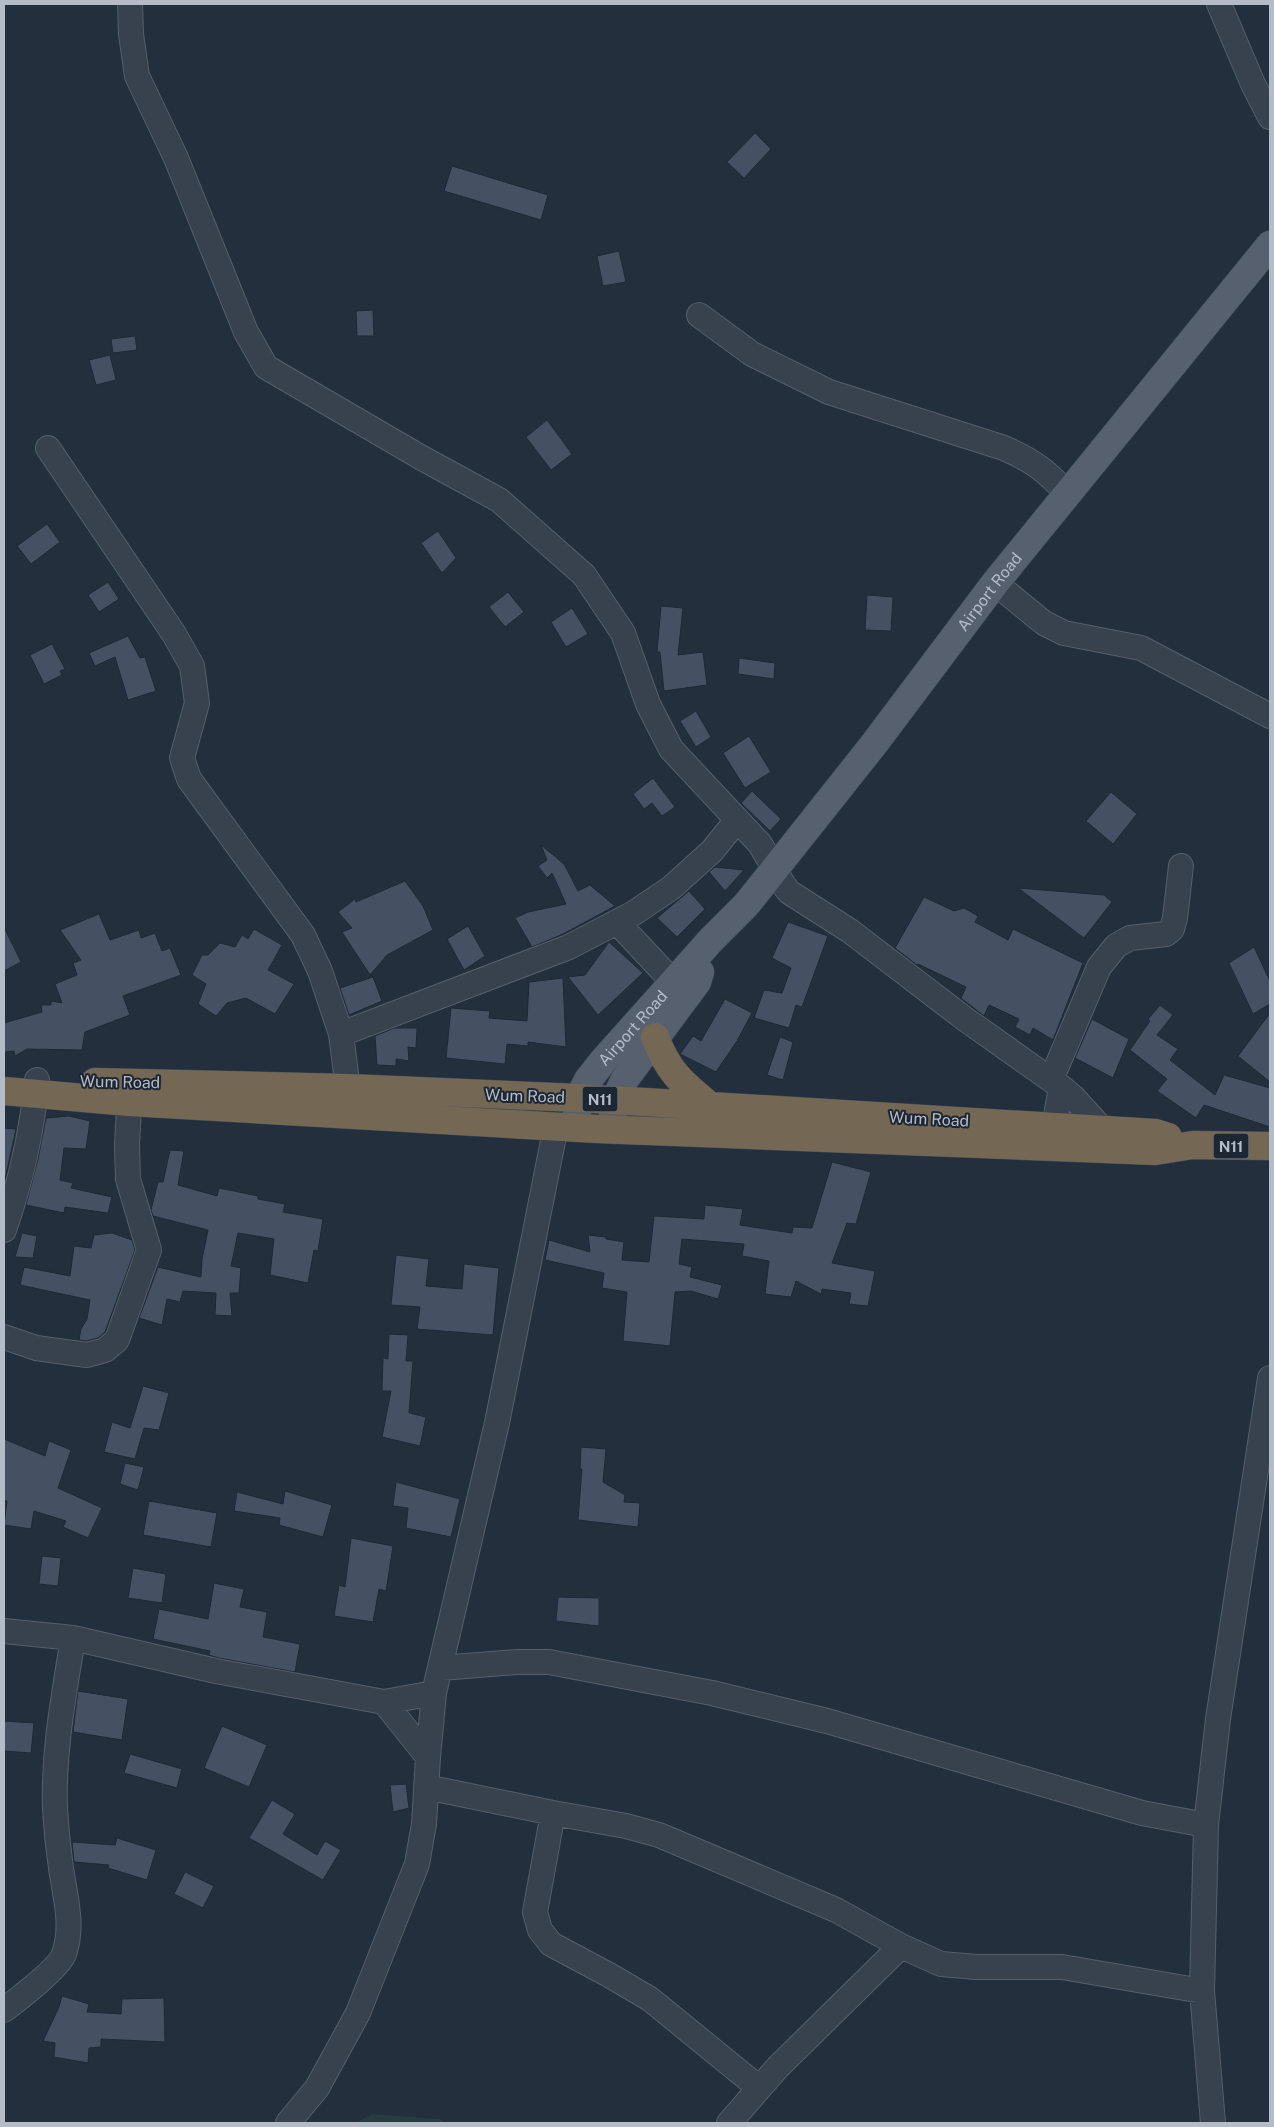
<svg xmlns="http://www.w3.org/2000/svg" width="1274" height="2127" font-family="'Public Sans',sans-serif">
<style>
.green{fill:#263c3f}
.building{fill:#455162;stroke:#1f2835}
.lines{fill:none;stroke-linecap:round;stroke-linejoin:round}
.minor-casing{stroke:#565f6c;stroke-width:26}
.major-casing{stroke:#414a57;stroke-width:29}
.highway-casing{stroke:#434c59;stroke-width:29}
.minor{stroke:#38414e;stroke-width:24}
.major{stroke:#56606e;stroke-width:28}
.highway{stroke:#746855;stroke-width:28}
.labels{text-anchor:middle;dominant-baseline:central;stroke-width:4;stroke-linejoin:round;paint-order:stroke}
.shield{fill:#1d2633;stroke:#878f9c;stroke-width:1}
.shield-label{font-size:15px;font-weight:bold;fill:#b4bcc9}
.street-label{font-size:16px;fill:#b4bcc9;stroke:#1d2633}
</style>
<rect width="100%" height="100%" fill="#242f3e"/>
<path class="green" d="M372,2114L440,2119L445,2123H356Z"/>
<path class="building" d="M755,133L771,149L744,178L727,162Z
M452,166L548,195L541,220L444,191Z
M619,251L626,282L603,286L597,256Z
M373,310L374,336H357L356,311Z
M135,336L137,350L113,353L111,339Z
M110,355L116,380L96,385L89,360Z
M547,420L572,454L551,470L526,437Z
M47,524L60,542L31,564L17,546Z
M438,531L456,558L442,573L421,543Z
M108,582L119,599L99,612L88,595Z
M508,592L524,612L505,627L489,607Z
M867,595L893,597L891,631L865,630Z
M661,606L683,608L678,655L703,652L707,685L664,691L660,652H657Z
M572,608L588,634L566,647L551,622Z
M128,636L140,658L145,657L156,691L128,700L115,657L95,666L89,653Z
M52,644L65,669L60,671L62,675L44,684L30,655Z
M739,658L775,663L774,679L738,674Z
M696,711L711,737L696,747L680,721Z
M749,736L771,772L745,788L723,753Z
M653,778L675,807L662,816L652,803L644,809L633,794Z
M752,791L781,819L770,831L741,803Z
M1111,792L1137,814L1113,844L1086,821Z
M541,845L564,864L578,891L590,885L615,906L563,934L532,947L515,918L528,912L566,904L552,873L547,878L538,866L547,860Z
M715,867L744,870L725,891L709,872Z
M405,881L423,906L433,930L387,955L370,975L342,932L352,928L338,912L355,899L356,902Z
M1018,888L1104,895L1112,902L1084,938Z
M689,891L705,909L677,937L657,918Z
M924,897L954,911L964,908L978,916L975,922L1008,940L1013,929L1083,963L1053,1040L1033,1028L1030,1035L1015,1027L1019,1019L989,1005L984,1016L961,998L966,987L918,964L917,965L895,948Z
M99,914L110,940L139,930L141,938L155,933L162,951L170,948L181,975L123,996L130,1015L85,1032L82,1050L27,1049L15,1056L14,1051L4,1052V1023L42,1012L41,1005H51V1001L62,1003L55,984L77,975L73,963L81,960L60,930Z
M788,922L828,936L802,1007L796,1005L789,1028L754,1018L764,990L782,993L791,968L772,958Z
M468,926L485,956L464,970L447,939Z
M4,927L21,962L4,971Z
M254,929L282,945L268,970L294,984L275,1014L246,998L227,1003L216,1016L198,1004L206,984L192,975L202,955H208L220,943L235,947L242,935L248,939Z
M609,942L643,973L598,1015L568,977L585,975Z
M1254,947L1270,981V1004L1253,1014L1229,963Z
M373,977L382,1001L349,1015L340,988Z
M563,978L566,1047L528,1042V1046L507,1044L505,1064L446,1058L451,1008L490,1011L489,1018L527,1021L529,982Z
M725,999L752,1013L737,1041L716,1072L680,1054L693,1036L701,1041Z
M1160,1005L1173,1015L1157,1035L1178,1049L1170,1060L1215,1095L1224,1075L1270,1088V1127L1204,1105L1196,1118L1157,1091L1167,1079L1130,1050L1150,1021L1148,1019Z
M1270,1013V1082L1238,1056Z
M1092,1019L1129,1039L1113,1078L1075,1058Z
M394,1028H417L416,1048L408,1047L409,1061L396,1059V1066L377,1065L375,1036Z
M780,1037L793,1042L783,1080L767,1075Z
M69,1116L90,1121L86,1149L64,1148L60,1180L73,1183L71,1188L112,1197L108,1213L65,1207L64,1213L26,1205L38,1159L46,1118Z
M4,1128L16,1129L4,1184Z
M170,1150L184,1151L178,1185L217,1196L219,1188L258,1196V1199L285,1204L283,1212L323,1219L318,1251L314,1250L308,1283L270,1275L274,1239L238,1233L231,1266L241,1268L239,1293H230L232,1316L215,1315L216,1293L183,1291L180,1302L167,1299L162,1325L139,1318L158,1267L201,1277L202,1259L208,1230L153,1216L151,1210L158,1182H163Z
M832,1162L871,1172L856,1224L847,1223L832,1263L875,1271L868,1306L849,1304L851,1293L822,1289L821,1294L796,1281L791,1297L765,1294L769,1261L742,1256L744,1244L682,1239L679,1264L692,1267L690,1277L722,1285L718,1299L691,1291L675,1292L670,1346L623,1341L627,1292L602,1288L604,1273L545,1260L549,1240L590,1252L588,1235L606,1237V1239L624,1242L622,1260L649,1262L654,1216L704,1219L705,1205L743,1209L740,1225L792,1233L793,1227L812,1228Z
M22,1233L37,1236L33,1258L15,1257Z
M112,1233L132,1240L135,1250L105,1332L98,1338L86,1341L79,1340L81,1329L87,1319L90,1300L20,1285L24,1267L70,1276L74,1246L91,1248L94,1235Z
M396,1255L429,1259L426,1286L462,1289L464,1264L499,1268L493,1335L417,1329L420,1307L391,1305Z
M389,1334L408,1335L406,1361H413L409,1413L426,1417L420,1446L382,1437L391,1391H382L383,1358L388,1359Z
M143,1386L169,1393L159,1430L144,1428L135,1459L104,1452L112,1422L130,1428Z
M4,1439L45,1456L49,1441L71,1450L58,1488L102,1508L88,1538L63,1527L66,1521L34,1511L31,1529L4,1525L7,1501L4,1500Z
M581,1447L606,1449L603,1482L625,1495L624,1502L640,1503L638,1527L578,1520L582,1469H580Z
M125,1463L144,1467L138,1490L120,1484Z
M396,1482L460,1499L451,1537L406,1528L408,1508L393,1506Z
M285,1491L332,1505L323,1537L279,1525L280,1518L234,1511L237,1492L283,1504Z
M149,1501L217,1513L211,1547L143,1535Z
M351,1538L393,1546L386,1591L379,1589L373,1622L334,1616L339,1585L345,1587Z
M42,1556L61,1558L58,1586L39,1584Z
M133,1568L166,1574L162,1603L128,1598Z
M214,1583L244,1589L240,1607L267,1612L263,1637L300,1644L295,1672L219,1658L209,1655L210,1651L153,1639L159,1609L208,1619Z
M558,1597L599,1598V1626L556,1621Z
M78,1691L128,1699L122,1740L73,1732Z
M4,1721L34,1723L31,1753L4,1751Z
M222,1726L267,1745L249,1787L204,1768Z
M130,1754L182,1769L177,1788L124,1773Z
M406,1784L409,1808L393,1812L390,1785Z
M272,1800L295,1814L283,1834L317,1855L325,1841L341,1850L323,1880L249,1838Z
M117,1838L156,1850L147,1880L108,1868L109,1865L74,1862L72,1842L115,1845Z
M185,1872L214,1886L203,1908L174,1894Z
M62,1996L89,2004L87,2012L121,2014L122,1999L164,1998L165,2042L101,2039V2047L89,2048L88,2063L54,2057L55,2043L43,2041L59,2007Z"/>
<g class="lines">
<defs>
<path id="minor" d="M130,4L131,34L137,76L176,158L246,332L266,367L422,458L499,500L584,575L623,633L648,704L671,749L760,844L783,884L789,892L850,931L965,1019L1061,1087L1074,1098L1103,1130
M1219,4L1253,84L1270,117
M699,315L752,354L829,392L1004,448C1034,461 1046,471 1068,494
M48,448L174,634L192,666L197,703L182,758L189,779L303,935L320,971L341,1034L350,1105
M995,583L1044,623L1064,633L1141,648L1270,716
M617,922L674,983
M341,1034L569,947L634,913L671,888L712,851L737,820
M1051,1080L1099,967L1116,946L1130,938L1166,934L1172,929L1175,918L1181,866
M1054,1127L1061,1087
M4,1230C21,1181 32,1132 37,1080
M4,1337L36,1348L87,1355L105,1350L117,1340L149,1250L128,1179L127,1146L130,1085
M4,1631L73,1638L216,1671L384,1702L434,1693
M441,1668L517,1662H549L712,1693L827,1721L1142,1813L1206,1825
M384,1702L428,1757
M426,1787L553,1813L626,1826L659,1835L836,1910L901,1946L941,1964L977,1967H1062L1202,1991
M553,1813L535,1912L540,1930L551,1944L609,1975L650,1999L759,2088
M4,2010C17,2000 59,1968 64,1954C74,1926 65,1896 61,1868C58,1848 56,1827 55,1808C53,1751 64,1695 73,1638
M288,2123L317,2088L358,2013L417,1864L424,1824L428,1757L434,1693L497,1423L556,1126
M729,2123L778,2067L901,1946
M1213,2123L1202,1991L1206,1825L1218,1719L1270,1378"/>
<g id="major">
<path d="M612,1122L615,1100L625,1079L697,982L700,972"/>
<path id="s1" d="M575,1127L579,1098L588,1080L603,1061L711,940L746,905L774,870L874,744L995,583L1270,245"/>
</g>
<path id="highway" d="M655,1037C668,1072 682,1083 710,1106
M95,1082L349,1088L579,1098L1155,1133L1168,1137
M4,1091L129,1102L597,1129L1155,1151L1193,1145L1270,1146"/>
</defs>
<use href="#minor" class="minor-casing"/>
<use href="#major" class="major-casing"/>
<use href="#highway" class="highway-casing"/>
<use href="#minor" class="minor"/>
<use href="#major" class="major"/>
<use href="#highway" class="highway"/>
</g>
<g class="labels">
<g class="shield">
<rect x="582.5" y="1086.5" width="35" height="25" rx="4"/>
<rect x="1213.5" y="1133.5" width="35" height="25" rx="4"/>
</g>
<g class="shield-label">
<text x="600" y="1099">N11</text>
<text x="1231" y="1146">N11</text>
</g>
<g class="street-label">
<text stroke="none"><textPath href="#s1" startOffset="682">Airport Road</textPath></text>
<text stroke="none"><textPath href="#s1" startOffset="118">Airport Road</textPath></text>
<text transform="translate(120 1082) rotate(1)">Wum Road</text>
<text transform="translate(525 1096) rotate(2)">Wum Road</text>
<text transform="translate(929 1119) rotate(3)">Wum Road</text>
</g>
</g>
<rect width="1274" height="2127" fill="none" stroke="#b4bcc9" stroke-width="10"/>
</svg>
